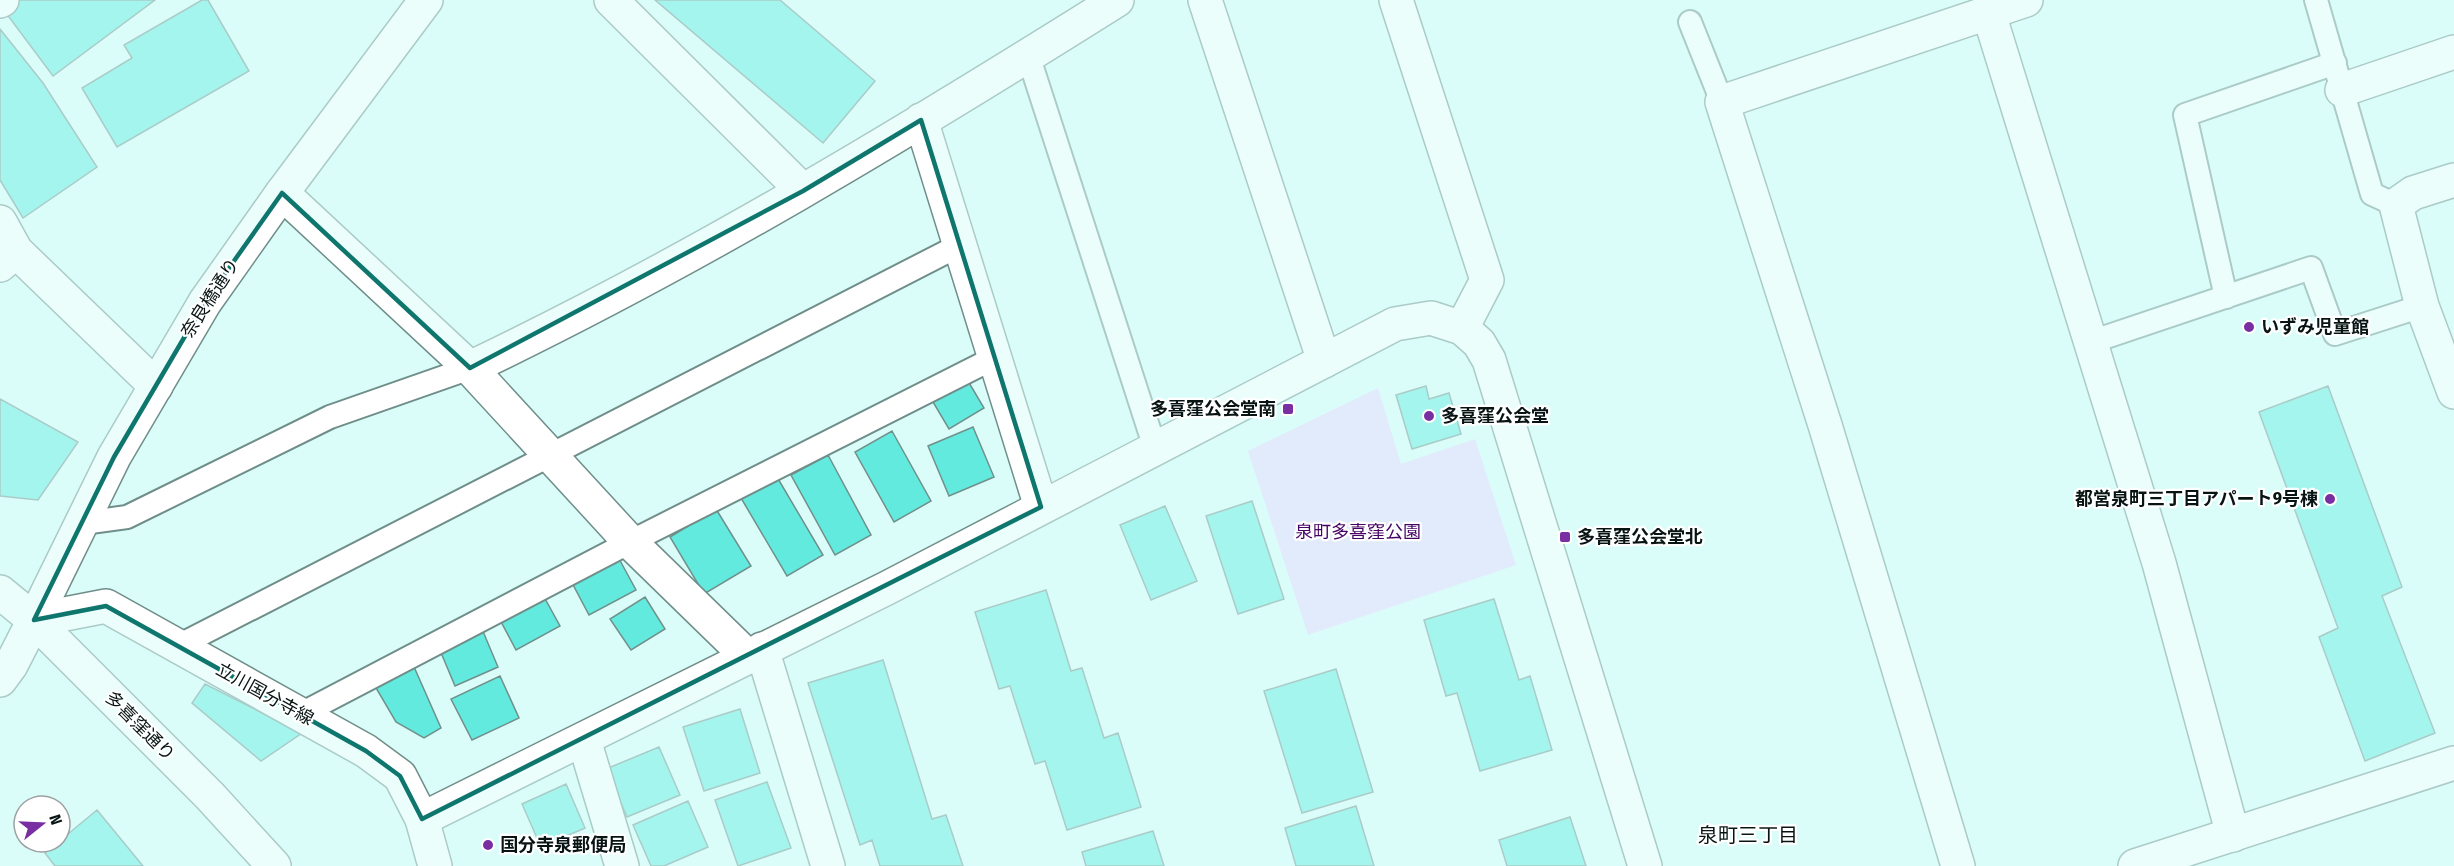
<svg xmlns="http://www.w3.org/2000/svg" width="2454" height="866" font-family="'Fira Sans Condensed','Noto Sans JP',sans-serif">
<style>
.green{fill:#ecd4fd}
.building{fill:#63eade;stroke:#70908c;stroke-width:1.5}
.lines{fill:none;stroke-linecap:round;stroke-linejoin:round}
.service-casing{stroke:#6f8e8a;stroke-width:26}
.minor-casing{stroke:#6f8e8a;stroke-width:36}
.tertiary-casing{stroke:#6f8e8a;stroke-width:36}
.secondary-casing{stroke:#6f8e8a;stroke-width:36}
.service{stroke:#fff;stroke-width:22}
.minor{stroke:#fff;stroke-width:33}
.tertiary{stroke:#fff;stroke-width:33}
.secondary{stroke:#fff;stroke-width:33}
.marked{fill:none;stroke:#0f766e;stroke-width:4.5;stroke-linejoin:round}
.poi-dot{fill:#792fa1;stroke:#fff;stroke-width:2}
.labels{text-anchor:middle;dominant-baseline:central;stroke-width:4.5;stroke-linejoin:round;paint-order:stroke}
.street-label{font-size:18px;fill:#081413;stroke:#fff}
.poi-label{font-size:18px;font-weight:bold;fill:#081413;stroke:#fff;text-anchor:start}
.park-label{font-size:18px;fill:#460364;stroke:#fff}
.neighbourhood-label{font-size:20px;fill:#081413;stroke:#fff}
</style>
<rect width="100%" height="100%" fill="#dbfdf9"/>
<path class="green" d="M1378,388L1401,464L1475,439L1516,565L1308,635L1248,451Z"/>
<path class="building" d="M7,0H155L53,76L0,5Z
M202,0H208L249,71L117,147L82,88L132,58L124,45Z
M655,0H780L875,81L823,143Z
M0,29L43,83L97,167L23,218L0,180Z
M968,381L984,408L949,429L933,402Z
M1426,386L1429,399L1449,393L1461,434L1412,449L1396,395Z
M2328,386L2402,587L2382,596L2435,733L2365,761L2319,637L2338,628L2259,412Z
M0,399L78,442L38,500L0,496Z
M973,427L994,477L949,496L928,446Z
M892,431L931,501L894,522L855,452Z
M828,455L871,535L835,555L791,475Z
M777,477L823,555L787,576L741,498Z
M1252,501L1284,599L1238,614L1206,516Z
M1165,506L1197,581L1151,600L1120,525Z
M716,509L751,566L704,594L670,537Z
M617,555L636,590L589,615L570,579Z
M1046,590L1071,671L1082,668L1104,738L1118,733L1141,807L1067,830L1045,761L1035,764L1010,686L999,689L975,612Z
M543,595L560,626L516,650L499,618Z
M645,597L665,629L631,650L610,619Z
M1494,599L1519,680L1530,676L1552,750L1480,771L1457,693L1446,696L1424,620Z
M482,629L498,667L455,686L439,648Z
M411,660L441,728L424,738L396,722L372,681Z
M883,660L932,819L946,815L963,866H880L872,840L860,845L808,683Z
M1336,669L1373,792L1302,813L1264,691Z
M500,676L519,718L472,740L451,699Z
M205,684L302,733L261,761L192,703Z
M740,709L760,773L704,791L683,727Z
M659,747L680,795L627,817L606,769Z
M767,782L791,848L738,866L715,800Z
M566,784L585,828L541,847L522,804Z
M688,801L708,847L664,866H651L633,825Z
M1356,806L1374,866H1296L1285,828Z
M97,810L143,866H55L45,853Z
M1570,817L1586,866H1507L1499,840Z
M1153,831L1164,866H1086L1082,852Z"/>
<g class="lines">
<defs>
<path id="service" d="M2316,0L2372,194L2396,205
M1690,22L1722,102
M1028,55L1155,448
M2226,297L2185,115L2335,63
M2091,342L2311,268L2335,334L2422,306
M83,523L127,517L330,417L470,368
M178,646L960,245
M301,714L630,542L994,358"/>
<path id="minor" d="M611,0L803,191
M1205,0L1324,361
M1396,0L1487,280L1462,328
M0,1L2,0
M1989,14L2159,563L2233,835
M2342,90L2454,52
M921,120L1041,507
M2454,180L2413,193L2396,205L2422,306L2454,392
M282,193L470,368L630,542L747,656
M0,222L16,251L0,265
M16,251L156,386
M470,368C694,261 907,132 1117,0
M762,649L828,866
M0,680L11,665L34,620
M584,740L622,866
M1958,866L1825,425L1722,102L2026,0"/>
<path id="tertiary" d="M34,620L114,457L205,302L282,193L426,0
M422,819L887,588L1395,324L1431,318L1462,328L1479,343L1489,360L1645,866
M2135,866L2454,763"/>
<path id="secondary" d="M0,592L34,620L210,796L274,866
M34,620L106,606L366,751L400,776L422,819L435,866"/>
</defs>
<use href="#service" class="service-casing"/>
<use href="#minor" class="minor-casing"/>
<use href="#tertiary" class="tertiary-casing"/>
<use href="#secondary" class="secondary-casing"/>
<use href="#service" class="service"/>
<use href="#minor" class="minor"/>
<use href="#tertiary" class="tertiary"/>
<use href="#secondary" class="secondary"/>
</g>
<path d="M0 0H2454V866H0ZM921,120L1041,507L422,819L400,776L366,751L106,606L34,620L114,457L205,302L282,193L470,368L803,191Z" fill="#dbfdf9" fill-opacity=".55" fill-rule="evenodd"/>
<path class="marked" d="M921,120L1041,507L422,819L400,776L366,751L106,606L34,620L114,457L205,302L282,193L470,368L803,191Z"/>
<g class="poi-dot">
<circle cx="2249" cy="327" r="6"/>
<rect x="1282" y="403" width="12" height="12" rx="3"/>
<circle cx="1429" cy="416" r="6"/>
<circle cx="2330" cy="499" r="6"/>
<rect x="1559" y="531" width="12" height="12" rx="3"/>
<circle cx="488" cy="845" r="6"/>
</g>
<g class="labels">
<g class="street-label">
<text transform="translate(210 298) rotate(-57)">奈良橋通り</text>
<text transform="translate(265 694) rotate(29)">立川国分寺線</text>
<text transform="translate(140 726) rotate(45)">多喜窪通り</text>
</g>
<g class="poi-label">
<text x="2261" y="327">いずみ児童館</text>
<text x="1276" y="409" text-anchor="end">多喜窪公会堂南</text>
<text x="1441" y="416">多喜窪公会堂</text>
<text x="2318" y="499" text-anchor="end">都営泉町三丁目アパート9号棟</text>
<text x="1577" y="537">多喜窪公会堂北</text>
<text x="500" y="845">国分寺泉郵便局</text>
</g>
<g class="park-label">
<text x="1358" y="532">泉町多喜窪公園</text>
</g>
<g class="neighbourhood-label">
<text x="1748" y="835">泉町三丁目</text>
</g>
</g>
<g transform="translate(42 824) rotate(72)"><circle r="28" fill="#ffffff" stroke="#9ca1a1" stroke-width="1.5"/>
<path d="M0-4.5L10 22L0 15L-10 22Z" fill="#792fa1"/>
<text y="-9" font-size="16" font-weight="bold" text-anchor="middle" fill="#081413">N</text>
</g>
</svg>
